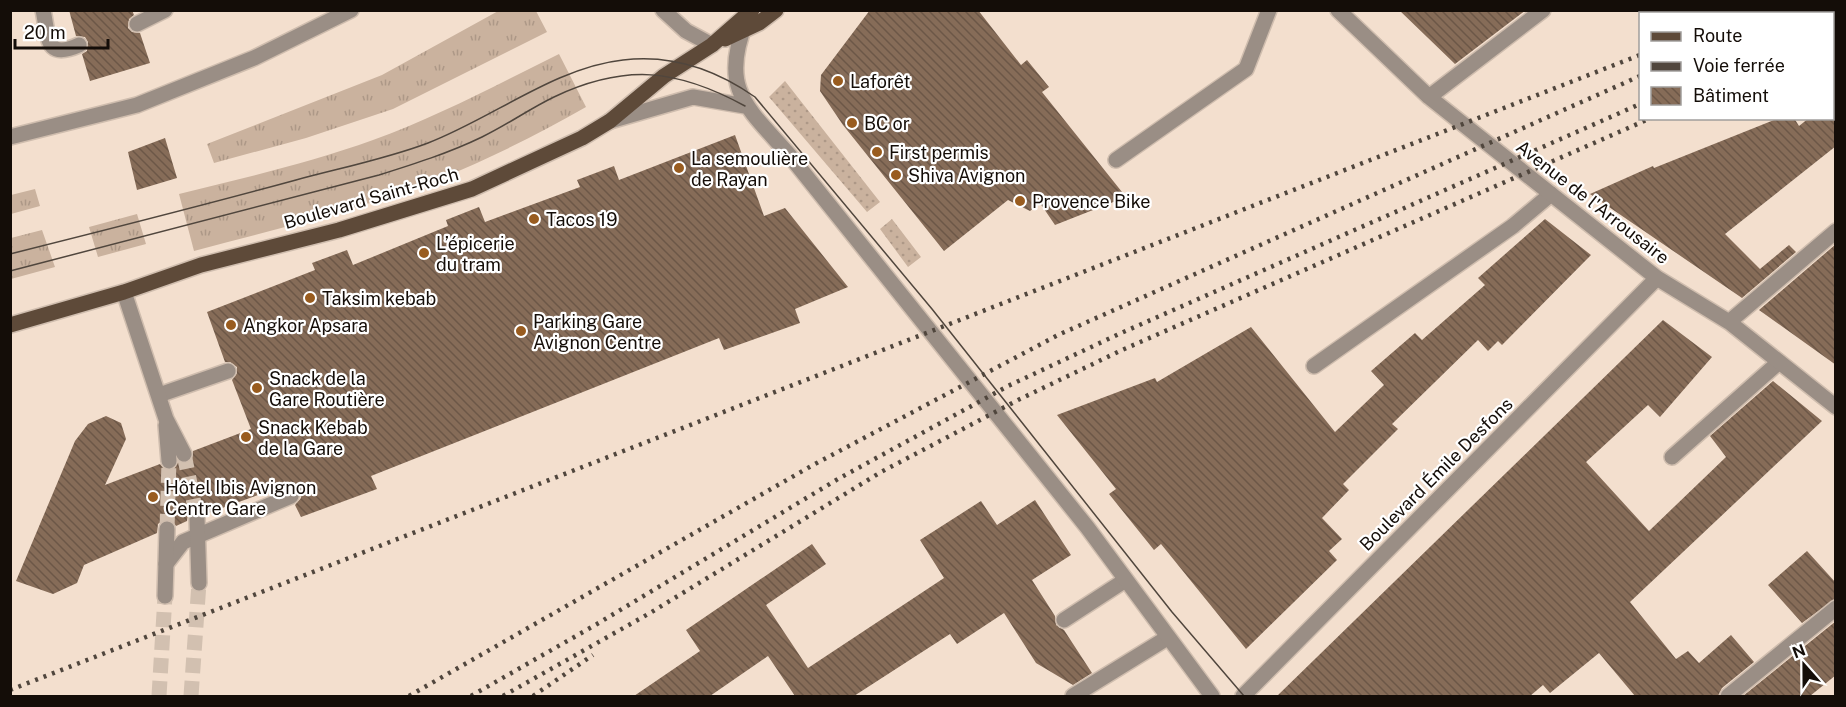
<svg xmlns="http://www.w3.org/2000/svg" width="1846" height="707" font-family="'Public Sans',sans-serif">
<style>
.grass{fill:url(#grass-tufts)}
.garden{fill:url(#garden-dots)}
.building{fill:url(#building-back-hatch)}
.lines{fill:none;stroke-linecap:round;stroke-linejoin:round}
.tertiary-tunnel{stroke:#d2c0b0;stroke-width:15;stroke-dasharray:15 8;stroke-linecap:butt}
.service-casing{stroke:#cfbdae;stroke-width:18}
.minor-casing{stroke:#cfbdae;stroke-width:18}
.tertiary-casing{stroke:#cfbdae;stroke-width:18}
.primary-casing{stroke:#cfbdae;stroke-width:18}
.service{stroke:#9a8e85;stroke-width:15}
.minor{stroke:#9a8e85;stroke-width:15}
.tertiary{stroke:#9a8e85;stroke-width:15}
.primary{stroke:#5e4a39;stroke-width:15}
.tram{stroke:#50463d;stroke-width:1.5}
.rail{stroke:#50463d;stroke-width:4.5;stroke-dasharray:3 6;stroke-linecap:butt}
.poi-dot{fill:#995c1f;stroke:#fff;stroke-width:2}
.labels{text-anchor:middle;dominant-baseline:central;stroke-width:4.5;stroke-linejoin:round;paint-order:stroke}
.poi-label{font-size:18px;fill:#140d08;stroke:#fff;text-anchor:start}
.street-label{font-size:18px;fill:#140d08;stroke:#fff}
</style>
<defs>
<pattern id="grass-tufts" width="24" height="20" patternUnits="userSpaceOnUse" patternTransform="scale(1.5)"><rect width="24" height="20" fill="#cab29e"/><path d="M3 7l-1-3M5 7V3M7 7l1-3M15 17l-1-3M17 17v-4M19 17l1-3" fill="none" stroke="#ad9887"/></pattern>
<pattern id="garden-dots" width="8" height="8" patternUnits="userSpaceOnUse" patternTransform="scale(1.5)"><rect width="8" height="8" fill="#cab29e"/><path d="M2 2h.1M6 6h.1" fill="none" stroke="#ad9887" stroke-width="1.8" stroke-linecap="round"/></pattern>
<pattern id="building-back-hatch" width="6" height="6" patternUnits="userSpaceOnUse" patternTransform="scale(1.5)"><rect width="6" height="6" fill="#866c58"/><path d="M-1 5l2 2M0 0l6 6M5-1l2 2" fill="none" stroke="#6c5747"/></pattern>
</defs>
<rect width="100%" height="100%" fill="#f3dfce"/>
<path class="grass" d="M500,10L536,11L547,32L393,109L306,138L214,163L207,144L382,75Z
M559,54L586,107C518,146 446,180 370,203C312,221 253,235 194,251L179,194C244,178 309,163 373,140C437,117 498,84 559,54Z
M35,189L40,206L11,214V195Z
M137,214L146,244L98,257L89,227Z
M42,230L55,267L11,279V238Z"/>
<path class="garden" d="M785,81L880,202L867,212L769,97Z
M892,219L921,257L908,267L880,229Z"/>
<path class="building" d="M69,10H132L134,15L129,19L128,28L132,32L140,33L150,63L90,81L82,54L87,51L88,42L85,37L76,36Z
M870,10H978L1021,65L1027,60L1049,87L1042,92L1126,197L1055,225L1040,203L1030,211L1008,200L944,251L843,125L820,91L821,75Z
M1399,10H1526L1455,64Z
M1836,98V146L1725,234L1760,269L1789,245L1796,252L1742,298L1590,194L1653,166L1654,168L1779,118H1794L1799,126L1809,118H1833V100Z
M735,135L764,216L785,208L848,287L795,309L800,323L724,350L719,338L371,476L377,489L301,517L295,505L301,498L300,492L285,485L206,514L201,509H192L188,514L187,521L176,526L172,520H163L158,524L157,533L84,565L77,583L53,594L16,581L75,441L88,424L106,416L121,423L126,439L105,485L160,464L165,470L174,469L178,462L184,464L192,460L193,451L251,429L232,380L237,373V367L230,362H225L207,312L315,270L312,263L347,250L353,265L448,226L446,220L479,207L485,222L580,187L577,180L614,166L619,180Z
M165,138L177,178L137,190L128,152Z
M1545,219L1591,255L1502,345L1498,341L1488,351L1478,340L1392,424L1398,429L1343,484L1349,490L1322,518L1342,539L1329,551L1337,560L1246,649L1161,544L1154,550L1109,494L1116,489L1057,415L1155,378L1157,382L1251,327L1335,432L1384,385L1371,371L1415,333L1422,340L1485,285L1478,278Z
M1836,244V365L1759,310Z
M1663,320L1712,357L1660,417L1648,405L1586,462L1649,531L1726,457L1710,436L1773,381L1822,421L1630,602L1676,659L1688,651L1699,663L1731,635L1754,662L1722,688L1718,696H1635L1599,653L1550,693L1543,685L1530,696H1277Z
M1035,500L1071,555L1032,580L1055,616L1056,625L1064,630L1092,673L1073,685L1036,663L1004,613L957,644L950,634L854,696H795L768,656L710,696H634L700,651L686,630L812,544L826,564L766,605L808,668L944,578L920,540L981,501L997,525Z
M1807,551L1836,583V598L1802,623L1768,585Z
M1836,621V675L1810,696H1743Z"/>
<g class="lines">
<path class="tertiary-tunnel" d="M184,454L197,518
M167,529L169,461
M159,696L165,596
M191,696L199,583"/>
<defs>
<path id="service" d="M43,10C49,38 45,60 79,45
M137,24L165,10
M1116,160L1246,69L1269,10
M1314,366L1513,226L1551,194
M159,395L228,371
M1672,457L1779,362
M166,564L183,542L291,496
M1064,620L1124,581"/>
<path id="minor" d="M663,10L686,31L712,45
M1338,10L1429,97L1551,194L1657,278L1729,322L1836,407
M1429,97L1543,10
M10,137L137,105L254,58L351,10
M1729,322L1836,231
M1073,696L1167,638
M1243,696L1657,278
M1728,696L1836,608"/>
<path id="tertiary" d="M746,22C719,90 748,108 790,156L1087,527L1212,696
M610,121L693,97L745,106
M124,292L166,419L184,454
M166,425L169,461
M197,518L199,583
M165,596L167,529"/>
<path id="primary" d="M725,39L759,23L776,10
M10,325L124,292L201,265L339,230L472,189L582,138L610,121L664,76L712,45L752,10"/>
</defs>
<use href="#service" class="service-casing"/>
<use href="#minor" class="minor-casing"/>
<use href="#tertiary" class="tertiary-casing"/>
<use href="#primary" class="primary-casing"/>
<use href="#service" class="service"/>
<use href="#minor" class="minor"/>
<use href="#tertiary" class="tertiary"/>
<use href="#primary" class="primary"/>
<path class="tram" d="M10,254C106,230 201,206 296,180C340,168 386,159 428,143C491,119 556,67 623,60C672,54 715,69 755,97L932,309L1172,612L1244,696
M10,271L379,175C414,164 449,153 482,137C507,125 529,109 554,97C626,63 677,69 745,106"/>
<path class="rail" d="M1739,14L1746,10
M1780,14L1787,10
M1832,17L1836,16
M1832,36L1836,35
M10,690L1640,55
M409,696L813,465L1058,335L1640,76
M471,696L597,624L838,479L1008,386L1119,334L1640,104
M503,696L650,613L881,472L1018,400L1122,350L1651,118
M533,696L593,655"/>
</g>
<g class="poi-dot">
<circle cx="838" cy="81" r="6"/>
<circle cx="852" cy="123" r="6"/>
<circle cx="877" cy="152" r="6"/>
<circle cx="679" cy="168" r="6"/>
<circle cx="896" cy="175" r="6"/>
<circle cx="1020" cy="201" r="6"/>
<circle cx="534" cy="219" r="6"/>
<circle cx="424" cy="253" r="6"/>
<circle cx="310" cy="298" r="6"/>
<circle cx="231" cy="325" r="6"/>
<circle cx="521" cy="331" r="6"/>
<circle cx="257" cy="388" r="6"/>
<circle cx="246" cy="437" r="6"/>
<circle cx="153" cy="497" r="6"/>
</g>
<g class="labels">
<g class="poi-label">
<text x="850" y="81">Laforêt</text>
<text x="864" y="123">BC or</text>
<text x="889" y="152">First permis</text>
<text x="691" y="158">La semoulière<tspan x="691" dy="21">de Rayan</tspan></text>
<text x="908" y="175">Shiva Avignon</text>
<text x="1032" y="201">Provence Bike</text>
<text x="546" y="219">Tacos 19</text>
<text x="436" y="243">L’épicerie<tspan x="436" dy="21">du tram</tspan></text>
<text x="322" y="298">Taksim kebab</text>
<text x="533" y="321">Parking Gare<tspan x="533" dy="21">Avignon Centre</tspan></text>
<text x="243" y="325">Angkor Apsara</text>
<text x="269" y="378">Snack de la<tspan x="269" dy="21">Gare Routière</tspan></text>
<text x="258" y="427">Snack Kebab<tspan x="258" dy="21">de la Gare</tspan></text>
<text x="165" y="487">Hôtel Ibis Avignon<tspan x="165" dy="21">Centre Gare</tspan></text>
</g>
<g class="street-label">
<text transform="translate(371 198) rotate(-16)">Boulevard Saint-Roch</text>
<text transform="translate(1593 202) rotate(38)">Avenue de l'Arrousaire</text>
<text transform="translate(1436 474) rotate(-45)">Boulevard Émile Desfons</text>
</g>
</g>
<rect width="1846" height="707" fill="none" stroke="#140d08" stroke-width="24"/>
<rect x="1639" y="12" width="195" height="108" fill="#ffffff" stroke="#a19e9c" stroke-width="1.5"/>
<rect x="1651" y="32" width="30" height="9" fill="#5e4a39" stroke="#a19e9c" stroke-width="1.5"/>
<text x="1693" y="42" font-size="18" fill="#140d08">Route</text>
<rect x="1651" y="62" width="30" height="9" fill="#50463d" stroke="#a19e9c" stroke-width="1.5"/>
<text x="1693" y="72" font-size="18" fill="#140d08">Voie ferrée</text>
<rect x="1651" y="87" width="30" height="18" fill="url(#building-back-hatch)" stroke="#a19e9c" stroke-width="1.5"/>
<text x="1693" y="102" font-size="18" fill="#140d08">Bâtiment</text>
<g transform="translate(1804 665) rotate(339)" stroke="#ffffff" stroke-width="4.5" paint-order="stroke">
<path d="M0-4.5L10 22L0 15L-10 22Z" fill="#140d08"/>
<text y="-9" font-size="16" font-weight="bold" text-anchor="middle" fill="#140d08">N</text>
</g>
<path d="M15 39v9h93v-9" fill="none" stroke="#140d08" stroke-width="3"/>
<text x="24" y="39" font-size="18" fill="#140d08" stroke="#ffffff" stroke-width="4.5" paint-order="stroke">20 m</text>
</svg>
